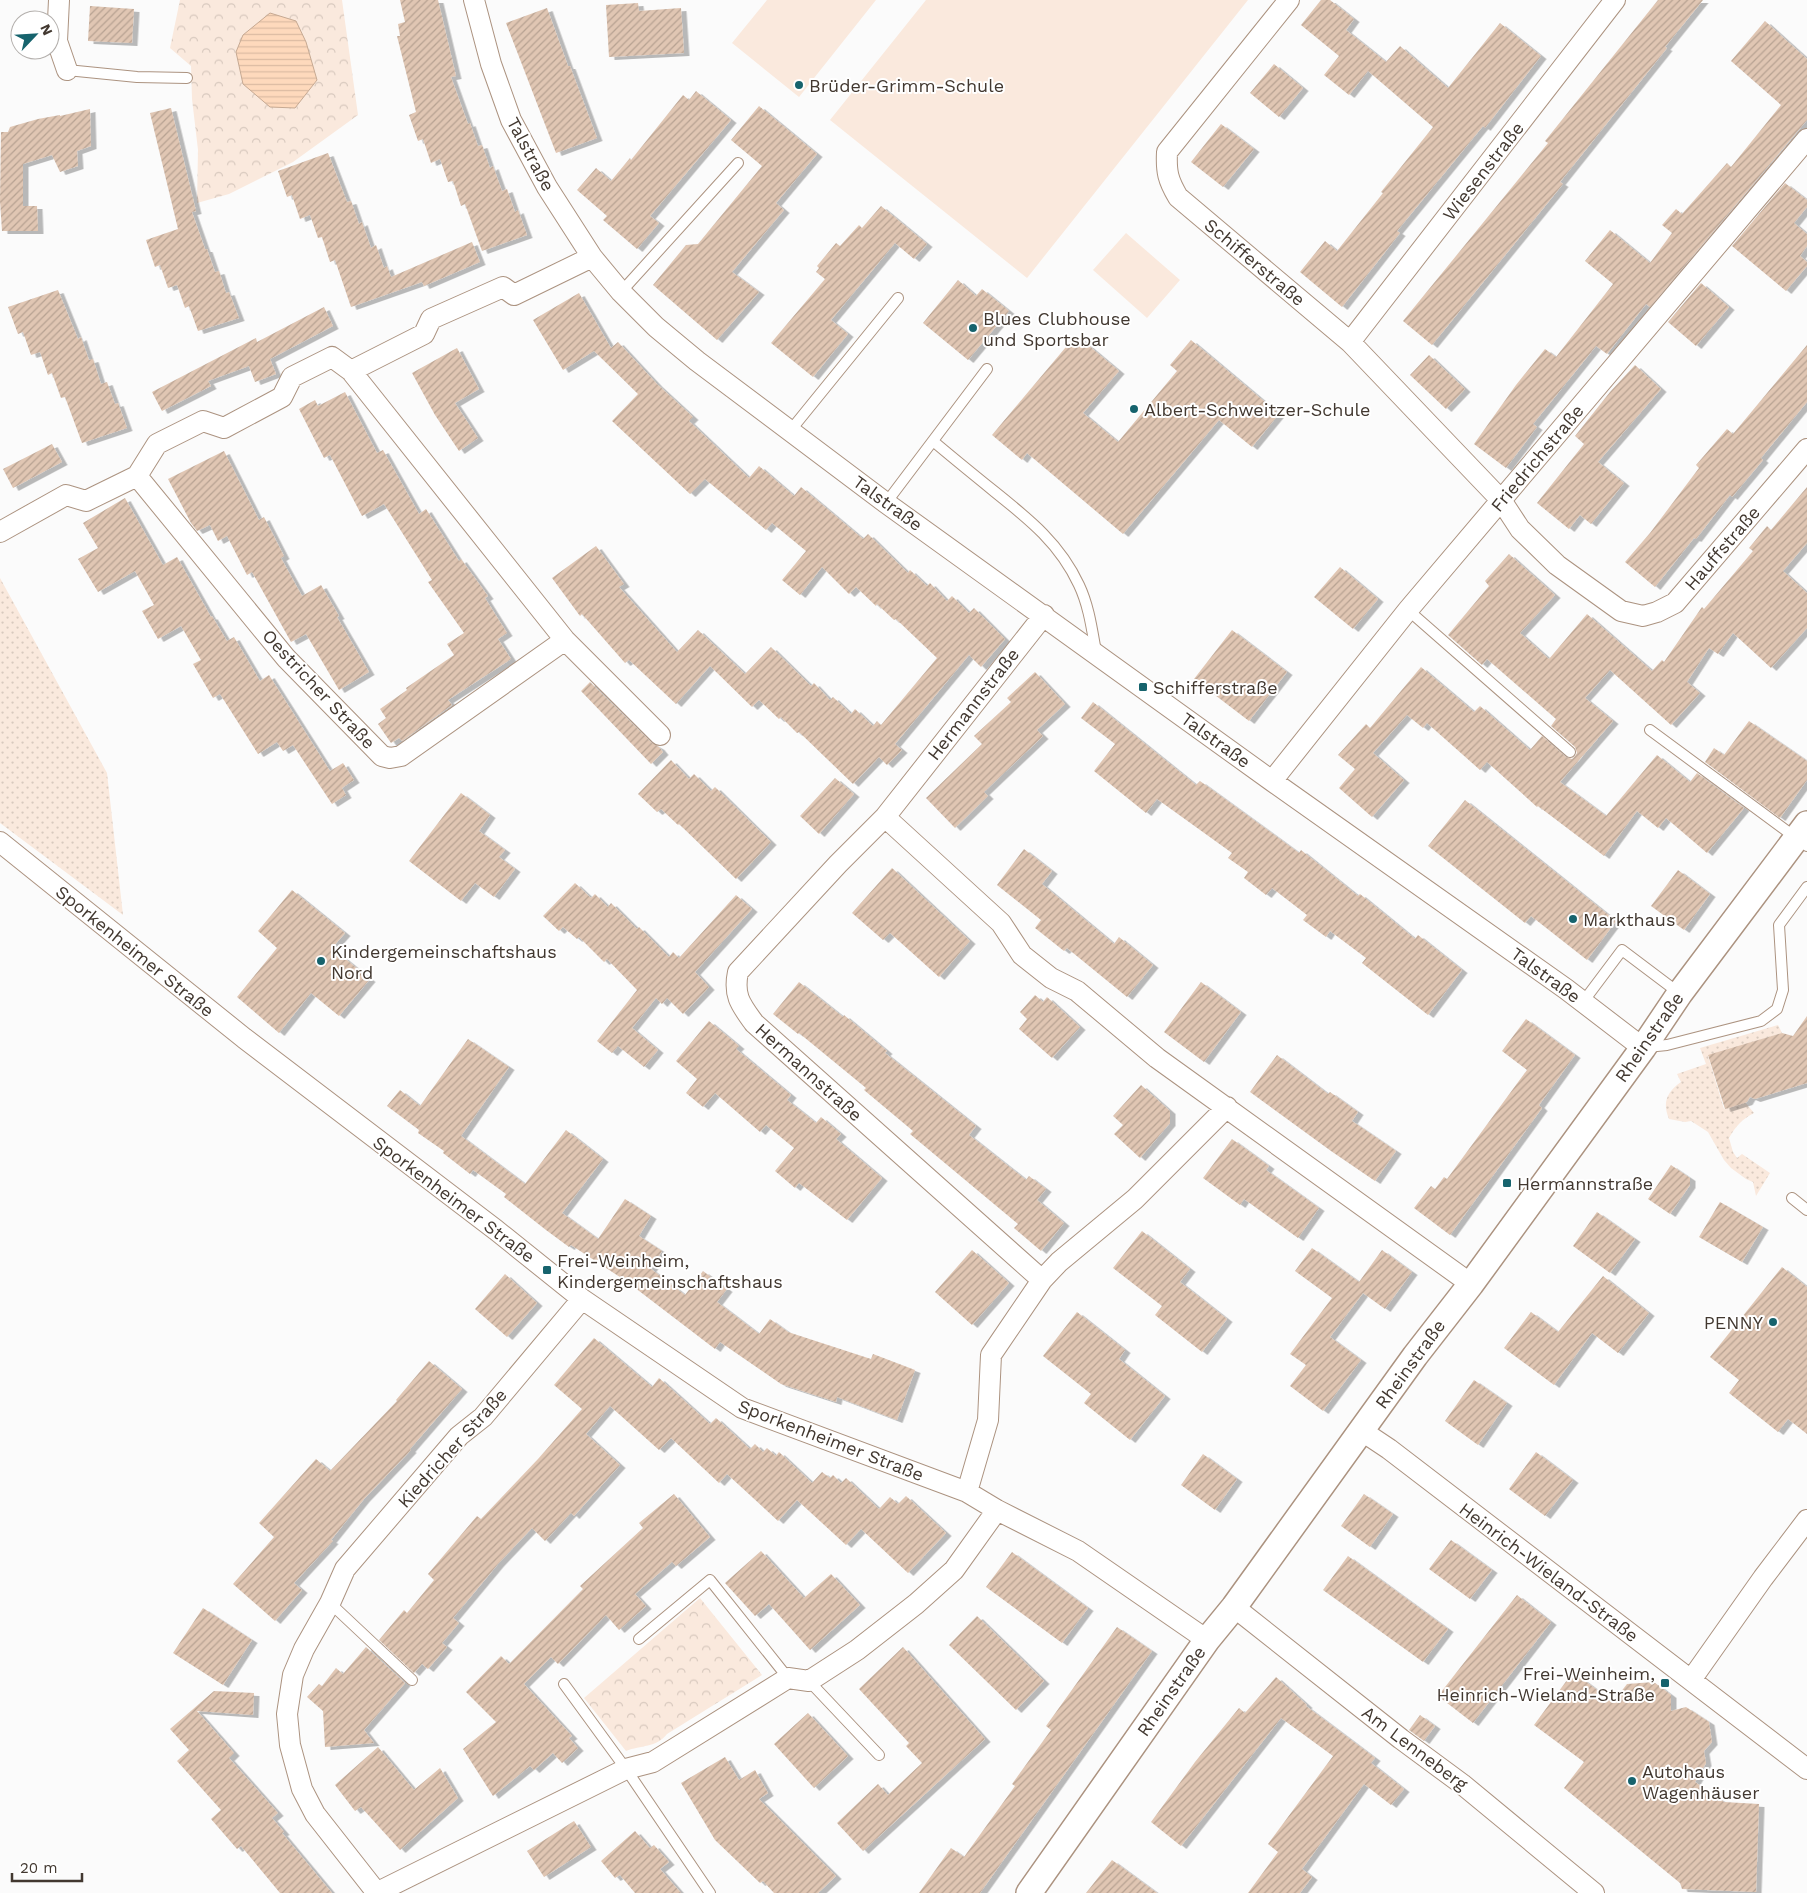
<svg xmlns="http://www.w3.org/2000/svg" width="1807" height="1893" font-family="'Work Sans',sans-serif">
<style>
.grass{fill:url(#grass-dots)}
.forest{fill:url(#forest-crowns)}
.garden{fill:#fae9dd}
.water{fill:url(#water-rules);stroke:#c6a992}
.building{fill:url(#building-hatch);filter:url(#shadow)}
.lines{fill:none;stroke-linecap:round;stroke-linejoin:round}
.service-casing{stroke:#ac9380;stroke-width:12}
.minor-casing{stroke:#ac9380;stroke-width:22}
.tertiary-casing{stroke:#ac9380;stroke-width:28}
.service{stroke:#fff;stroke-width:10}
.minor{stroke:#fff;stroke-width:20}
.tertiary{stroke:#fff;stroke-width:25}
.poi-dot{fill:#16636d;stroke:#fff;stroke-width:2}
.labels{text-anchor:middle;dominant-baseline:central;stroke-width:4;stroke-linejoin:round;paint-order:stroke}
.poi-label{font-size:18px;fill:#423830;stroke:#fff;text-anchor:start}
.street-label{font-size:18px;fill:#423830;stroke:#fff}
</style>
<defs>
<pattern id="grass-dots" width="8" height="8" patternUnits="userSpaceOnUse" patternTransform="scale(1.25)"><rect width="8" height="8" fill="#fae9dd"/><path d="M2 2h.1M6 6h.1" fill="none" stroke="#d8c9be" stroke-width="1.8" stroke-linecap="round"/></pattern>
<pattern id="forest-crowns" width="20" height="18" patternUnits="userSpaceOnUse" patternTransform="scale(1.25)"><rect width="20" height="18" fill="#fae9dd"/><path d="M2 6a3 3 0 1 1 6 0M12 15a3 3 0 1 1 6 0" fill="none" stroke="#d8c9be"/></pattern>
<pattern id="water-rules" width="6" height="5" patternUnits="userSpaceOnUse" patternTransform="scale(1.25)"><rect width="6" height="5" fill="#fed9bc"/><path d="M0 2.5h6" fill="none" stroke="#dbbba2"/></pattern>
<pattern id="building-hatch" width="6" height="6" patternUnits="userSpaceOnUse" patternTransform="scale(1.25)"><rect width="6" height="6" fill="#e0c6b3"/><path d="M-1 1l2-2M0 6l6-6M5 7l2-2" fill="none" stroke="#b7a292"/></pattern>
<filter id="shadow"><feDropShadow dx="5.5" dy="3" stdDeviation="0" flood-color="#0004"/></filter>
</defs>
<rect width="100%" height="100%" fill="#fbfbfb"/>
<path class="grass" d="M0,578L107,773L123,915L0,823Z
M1778,1025L1782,1033L1708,1056L1724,1109L1745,1102L1754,1113C1741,1120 1736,1126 1729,1138L1733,1152L1737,1158L1742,1154L1770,1173L1756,1196L1753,1182L1746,1179L1731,1168L1724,1160L1708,1132L1691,1121L1685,1122L1669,1119C1662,1102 1667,1092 1681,1082L1677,1074L1706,1064L1700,1048Z"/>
<path class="forest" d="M180,0H342L358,115L293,162L229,194L197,203L198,150L192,99L191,66L170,48Z
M700,1598L762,1675L667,1734C656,1748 641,1745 626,1751L584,1698Z"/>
<path class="garden" d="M767,0H876L799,97L732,43Z
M926,0H1248L1027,278L830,120Z
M1126,233L1180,280L1147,318L1093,270Z"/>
<path class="water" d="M270,13L296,21L306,42L317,80L295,108L270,107L243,84L236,52L243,35Z"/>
<path class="building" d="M400,0H438L456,76L451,77L468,124L470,123L478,146L482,145L490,168L493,166L502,191L507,189L515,212L518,210L527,235L482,251L465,204L461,206L453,181L448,182L440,159L431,163L423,139L418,141L409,115L416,112L397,36H400L398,24L405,22Z
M1321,0H1330L1354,19L1346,30L1386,62L1400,46L1448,88L1500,23L1541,56L1485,128L1483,126L1397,231L1400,233L1342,307L1300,272L1325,241L1337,251L1383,193L1381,192L1433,127L1368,71L1349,95L1324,75L1339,56L1301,25Z
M1658,0H1703L1665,47L1667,48L1560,182L1563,184L1432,345L1403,321L1548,143L1545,141Z
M638,3L639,11L681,8L684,53L609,57L606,5Z
M90,6L134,9L132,43L88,41Z
M547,8L568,66H570L597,138L556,153L506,23Z
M1765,21L1807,59V120L1650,307L1646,304L1607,354L1596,346L1533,424L1537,427L1506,468L1474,444L1516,385L1545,349L1556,357L1613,284L1585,261L1610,230L1650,263L1672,233L1662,225L1676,209L1682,214L1727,163L1731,167L1781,105L1731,61Z
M1274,64L1303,88L1279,117L1250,93Z
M696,91L731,120L650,216L659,223L637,249L603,220L607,216L577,190L596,168L611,181L630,158L631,160L683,95L689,100Z
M759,106L817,154L776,203L784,210L732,272L759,292L717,340L653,285L686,245L698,244L762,166L731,140Z
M171,108L196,211L192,212L205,249H207L215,272L219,271L226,293L229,292L239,318L198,331L189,306L185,308L177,285L168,288L160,265L155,267L146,240L178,229L150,113Z
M90,109L91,146L77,151L78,166L60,172L52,155L23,164V206H37L38,231H2L0,201L1,132H8L10,127L38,119L60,115V116Z
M1221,124L1254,149L1223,187L1191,162Z
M328,153L347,202L351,201L359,224L362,222L371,248L376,245L384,268L387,266L391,277L472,242L480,262L424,286L422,282L351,307L335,260L330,262L322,237L318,238L310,215L300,219L292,195L287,197L278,171Z
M1785,183L1807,200V207L1794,223L1807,234V246L1800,256L1807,262V266L1786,291L1732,246Z
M881,206L927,244L914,259L895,243L831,320L848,334L813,377L771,343L825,279L816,272L819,268L817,266L836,243L840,246L859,225L862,228Z
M958,280L976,296L982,289L1009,311L968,360L923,323Z
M1701,283L1729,307L1696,346L1668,322Z
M58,290L78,339L81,337L89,360L93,359L101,384L107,382L115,404L118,403L127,428L82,443L65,397L61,398L52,373L48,375L40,352L31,355L23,332L18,334L8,307Z
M579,293L611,348L618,342L657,384L693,417L689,421L749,478L759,466L794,496L801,487L863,539L868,534L908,573L910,570L927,586L930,583L947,601L952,596L969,613L974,608L1005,639L981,667L969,655L895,744L902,750L887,765L879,757L853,784L799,732L797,733L781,717L779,719L759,700L752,707L710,666L676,704L629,660L625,663L582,614L580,616L552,578L596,546L624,584L619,587L677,652L698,630L745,674L771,647L811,686L814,683L830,700L833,697L851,714L855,709L873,726L877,721L881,725L937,658L896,619L894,620L877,604L876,606L856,587L849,594L822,567L800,595L782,580L806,551L772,523L766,530L705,479L690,494L612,421L638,394L594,351L563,370L533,320Z
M324,307L333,326L270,359L276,374L255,382L249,366L208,381L211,386L162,411L152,392L256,338L257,342Z
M1076,335L1119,371L1083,413L1118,442L1177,371L1170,365L1191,340L1279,414L1252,447L1219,420L1123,534L1027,453L1022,460L992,435Z
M1807,345V402L1761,458L1763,460L1732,497L1730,495L1696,539L1694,538L1655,587L1625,562L1650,533L1699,468L1696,465L1727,429L1733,434Z
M457,348L479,389L455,403L478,438L459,451L435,415L412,373Z
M1429,355L1465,389L1446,409L1410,375Z
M1635,365L1661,389L1598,462L1624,483L1591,524L1580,515L1569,529L1537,503L1584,444L1575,436L1610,392Z
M345,392L377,453L383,450L419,514L426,509L459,561L461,559L488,596L485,598L507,633L498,639L511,659L448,700L452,705L402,741L399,738L391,743L378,724L386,718L380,709L407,690L406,688L454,655L447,644L464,633L428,582L432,580L384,504L362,516L330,455L324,458L299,409L315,400L318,406Z
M52,444L62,462L13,488L3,469Z
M224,451L259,520L264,517L284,556L281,558L302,596L321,585L339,616L337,617L369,672L339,690L306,634L291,642L252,572L247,575L227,536L218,541L210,525L197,531L191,523L168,479Z
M1807,487V543L1783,571L1807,593V628L1771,668L1733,633L1718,654L1709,648L1687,682L1700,693L1671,725L1610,670L1585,698L1613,721L1560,782L1606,816L1657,755L1690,782L1697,773L1744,808L1707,853L1666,818L1658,828L1637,811L1604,856L1538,806L1537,807L1487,762L1480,770L1427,723L1423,728L1407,715L1373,753L1404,780L1372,817L1339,788L1355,769L1338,755L1366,724L1370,728L1421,667L1474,712L1480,706L1530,750L1542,736L1566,757L1572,759L1575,756L1577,753L1575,747L1551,726L1556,719L1487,659L1482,665L1448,635L1489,586L1485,581L1509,554L1555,595L1520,633L1549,659L1587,614L1652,671L1662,660L1664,662L1702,607L1704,609L1753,551L1749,548L1767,526L1771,530Z
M125,498L163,565L177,557L211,617L212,616L227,641L234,637L260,681L269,675L330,771L343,763L354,780L342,788L346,795L332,804L293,745L283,751L277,742L258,754L220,694L213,698L193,664L201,660L181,626L158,639L142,611L154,605L135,571L98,592L78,559L98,548L83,523Z
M1340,567L1378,599L1353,629L1314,597Z
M1232,630L1287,672L1249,721L1194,679Z
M1035,672L1065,704L1037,730L1043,736L984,792L988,796L955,828L926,798L982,744L974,736L1011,702L1007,698Z
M590,682L652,743L659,747L663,752L651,764L581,691Z
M1093,702L1196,785L1200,781L1299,853L1301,850L1358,896L1360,894L1415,939L1418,935L1462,970L1428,1015L1362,963L1366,958L1330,931L1326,937L1303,920L1307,915L1272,888L1266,895L1244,878L1248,872L1228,858L1232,853L1157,799L1146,813L1094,771L1115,744L1081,718Z
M1749,721L1807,761V780L1780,818L1705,762L1714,748L1724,755Z
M671,760L689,779L694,774L711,791L715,787L771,842L736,879L679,824L678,825L661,809L657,812L638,794Z
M835,778L854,794L819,834L800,816Z
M461,793L490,815L479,831L505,850L499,857L515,869L494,897L475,883L461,901L409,861Z
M1465,800L1616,921L1587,960L1531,916L1525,923L1428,846Z
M1024,849L1052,871L1042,884L1114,944L1119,937L1153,965L1127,997L1067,948L1064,951L1035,928L1041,920L997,885Z
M892,868L970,941L939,977L890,933L883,940L852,913Z
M1678,870L1710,894L1684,930L1651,906Z
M575,883L591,898L595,894L608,907L611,903L637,929L639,927L669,957L673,952L679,958L736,895L752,909L695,972L709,987L683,1014L667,998L662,1004L656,998L632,1028L658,1050L644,1067L618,1046L612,1053L597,1041L637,990L607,959L604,962L579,937L577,939L563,927L559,931L543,916Z
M292,890L345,933L332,948L370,979L339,1016L311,993L279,1033L237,997L277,948L258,931Z
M799,982L843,1017L844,1015L887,1051L885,1053L976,1126L969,1135L1026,1180L1029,1176L1046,1189L1037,1200L1064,1223L1041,1251L1014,1228L1018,1224L910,1134L913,1131L864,1090L866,1088L799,1033L798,1034L773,1014Z
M1201,982L1241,1012L1204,1062L1164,1032Z
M1035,995L1043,1002L1047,997L1080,1027L1052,1058L1019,1029L1027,1019L1020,1012Z
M1807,1016V1083L1755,1099L1750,1097L1747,1102L1725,1109L1708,1055L1782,1033L1793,1036Z
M1526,1019L1575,1055L1539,1105L1542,1108L1450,1235L1414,1208L1431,1186L1435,1189L1444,1177L1447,1179L1527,1070L1502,1051Z
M709,1021L739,1046L736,1049L791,1095L787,1100L816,1123L821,1117L841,1134L836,1139L882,1178L847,1220L799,1183L795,1188L775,1171L794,1148L766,1125L760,1132L715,1093L703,1107L686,1093L697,1079L676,1061Z
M468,1039L509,1067L461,1136L525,1184L566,1130L603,1159L562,1213L598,1239L625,1199L651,1216L639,1236L662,1251L651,1269L685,1295L703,1271L727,1289L717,1302L759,1334L770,1319L788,1332L871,1359L873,1354L915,1370L897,1420L837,1397L836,1402L781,1384L720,1342L715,1349L626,1281L571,1245L569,1247L546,1230L504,1197L506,1194L473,1170L470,1174L443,1153L444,1151L418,1133L419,1130L387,1106L400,1090L420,1106Z
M1277,1055L1328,1094L1330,1092L1358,1112L1352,1121L1396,1151L1375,1181L1331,1151L1250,1092Z
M1141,1085L1170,1111V1123L1140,1158L1114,1134L1123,1125L1113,1116Z
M1232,1139L1269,1166L1266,1170L1319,1208L1298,1238L1244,1199L1240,1205L1203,1178Z
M1671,1165L1690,1178V1185L1670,1214L1648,1199Z
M1720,1202L1763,1227L1742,1262L1699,1237Z
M1597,1212L1635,1239L1610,1273L1573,1246Z
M1142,1231L1190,1269L1180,1282L1227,1319L1202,1352L1155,1315L1162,1306L1113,1268Z
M1312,1248L1359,1282L1382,1250L1412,1272L1385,1309L1363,1293L1330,1337L1361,1360L1323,1411L1290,1386L1306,1365L1290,1354L1332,1298L1295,1271Z
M972,1250L1009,1283L972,1325L935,1292Z
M1782,1267L1807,1287V1434L1788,1419L1778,1432L1729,1393L1739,1380L1710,1357Z
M505,1274L537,1303L507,1337L475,1309Z
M1603,1276L1649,1313L1618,1353L1592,1333L1554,1385L1504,1348L1531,1312L1558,1332Z
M1077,1312L1125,1350L1119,1359L1165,1396L1130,1440L1084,1403L1091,1394L1043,1356Z
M594,1338L652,1387L659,1378L710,1424L716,1418L750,1449L755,1444L763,1452L767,1448L776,1456L779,1452L812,1483L822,1472L830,1478L833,1475L841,1483L846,1478L879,1509L890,1497L898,1504L906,1496L946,1533L908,1573L861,1529L846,1545L797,1500L778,1521L727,1474L719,1483L671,1438L659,1450L610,1406L586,1434L620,1465L574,1516L571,1513L545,1541L532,1528L498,1564L453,1618L459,1623L442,1643L447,1647L428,1669L422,1664L414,1673L379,1640L404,1610L407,1613L434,1580L428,1574L477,1516L481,1519L538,1459L582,1409L554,1385Z
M429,1361L462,1389L410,1449L411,1450L364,1499L331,1540L333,1541L294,1583L302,1590L275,1621L233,1584L274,1537L259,1523L316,1459L330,1471L397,1401L396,1400Z
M1474,1380L1507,1403L1478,1445L1445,1421Z
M1536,1452L1573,1480L1545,1516L1509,1489Z
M1203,1454L1237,1479L1215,1510L1181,1485Z
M674,1494L710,1537L676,1566L672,1562L635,1594L646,1606L619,1630L606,1615L558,1664L551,1657L524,1684L572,1736L569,1738L578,1748L562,1763L553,1753L534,1770L530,1766L493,1796L463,1749L496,1722L466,1692L501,1656L509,1664L583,1589L580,1586L643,1528L639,1523Z
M1364,1494L1393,1514L1370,1547L1341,1526Z
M1451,1540L1492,1570L1470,1599L1429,1569Z
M761,1551L804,1598L831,1574L860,1605L810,1650L769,1604L755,1616L725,1583Z
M1012,1552L1088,1608L1062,1643L986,1587Z
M1348,1556L1448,1629L1423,1662L1323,1590Z
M1517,1595L1551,1622L1473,1723L1438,1696Z
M203,1608L252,1640L223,1685L173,1653Z
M977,1616L1044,1681L1016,1710L949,1645Z
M1117,1627L1152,1651L980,1893H919L951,1848L964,1857L1015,1786L1012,1784L1051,1730L1046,1726Z
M366,1647L405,1683L364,1730L374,1743L325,1747L323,1711L307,1697L319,1684L322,1686L336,1668L343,1674Z
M903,1647L985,1739L863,1851L837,1823L878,1784L888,1795L922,1763L906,1746L909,1743L859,1689Z
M1573,1672L1613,1702L1627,1684L1654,1682L1671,1695V1711L1686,1707L1709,1722L1712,1742L1704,1751L1706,1763L1695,1782L1724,1802L1759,1804L1756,1892L1682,1889L1680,1883L1564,1788L1584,1762L1534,1725Z
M1276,1677L1307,1705L1306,1706L1375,1758L1371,1763L1404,1789L1391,1805L1364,1784L1302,1869L1312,1877L1300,1893H1248L1278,1852L1268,1844L1333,1756L1281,1718L1181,1846L1151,1822L1195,1762L1239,1708L1245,1713Z
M214,1691L254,1693L253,1715L197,1711L234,1753L229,1758L278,1813L272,1818L284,1832L282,1833L332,1893H280L241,1846L237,1849L211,1819L221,1810L177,1761L189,1750L170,1729Z
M808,1713L848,1756L814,1788L774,1744Z
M1420,1715L1435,1726L1424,1741L1409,1730Z
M378,1747L414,1790L440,1768L458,1798L400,1850L361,1807L355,1811L335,1785Z
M725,1757L739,1780L755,1770L768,1793L759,1799L836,1876L818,1893H774L763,1881L760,1883L715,1840L681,1783Z
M574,1821L591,1847L544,1877L527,1851Z
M635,1831L650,1848L654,1845L669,1862L660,1869L681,1893H635L620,1875L615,1878L601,1861Z
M1112,1860L1157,1893H1086Z"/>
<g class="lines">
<defs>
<path id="service" d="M67,70L137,77L187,78
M621,292L738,163
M790,431L898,298
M933,441C953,458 974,475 995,492C1030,520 1060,544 1079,585C1089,606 1092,630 1096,652
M886,503L987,369
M1408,610L1570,752
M1650,730L1807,846
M1583,1002L1622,950L1679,993
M1647,1047L1667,1045L1761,1021L1777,1009L1783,990L1779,925L1807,887
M1792,1198L1807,1210
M330,1603L412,1680
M639,1639L710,1580L788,1678
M809,1681L879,1755
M564,1684L626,1769L710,1893"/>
<path id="minor" d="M59,0L57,41L67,70
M474,0L491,64L511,120L547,187L592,257L621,292L656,327L697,361L886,503L1272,781L1566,989L1643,1048
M1289,0L1167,152C1166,172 1168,180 1178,197L1350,342L1501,500L1520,529L1557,565L1621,611L1643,616L1657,612L1675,603L1807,449
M1350,342L1615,0
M351,371L565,640L660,735
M137,476L286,658L382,756L390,758L401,756L565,640
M0,532L66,495L86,501L137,476L157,444L203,421L224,428L282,397L292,377L332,357L351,371L424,334L431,319L503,287L514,295L592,257
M1044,615L885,817L838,864L738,972C733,996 741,1005 754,1023L1042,1280L1059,1262L1135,1199L1227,1107
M1272,781L1408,610L1807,139
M885,817L1001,923L1022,955L1051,978L1077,991L1157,1058L1471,1284
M0,842L244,1038L496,1230L582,1299L742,1408L967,1492L997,1510L1078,1551L1207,1640
M1362,1431L1389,1449L1807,1769
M967,1492L988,1420L991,1355L1042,1280
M1234,1607L1401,1739L1462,1784L1594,1893
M1691,1680L1763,1578L1807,1520
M376,1893L626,1769L653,1762L788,1678L809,1681L857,1650L916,1604L954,1570L997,1510
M377,1893L315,1814L302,1789L290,1745L287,1714L293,1675L304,1649L330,1603L345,1569L459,1436L483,1417L582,1299"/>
<path id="tertiary" d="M1029,1893L1207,1640L1234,1607L1415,1356L1471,1284L1643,1048L1680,993L1807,824"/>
</defs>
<use href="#service" class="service-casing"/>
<use href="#minor" class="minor-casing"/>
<use href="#tertiary" class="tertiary-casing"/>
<use href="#service" class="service"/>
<use href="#minor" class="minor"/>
<use href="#tertiary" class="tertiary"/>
</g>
<g class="poi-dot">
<circle cx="799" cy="85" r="5"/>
<circle cx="973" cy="328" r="5"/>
<circle cx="1134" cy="409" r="5"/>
<rect x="1138" y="682" width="10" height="10" rx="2.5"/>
<circle cx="1573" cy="919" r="5"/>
<circle cx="321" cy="961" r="5"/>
<rect x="1502" y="1178" width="10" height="10" rx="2.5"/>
<rect x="542" y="1265" width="10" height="10" rx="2.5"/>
<circle cx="1773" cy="1322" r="5"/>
<rect x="1660" y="1678" width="10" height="10" rx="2.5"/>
<circle cx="1632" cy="1781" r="5"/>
</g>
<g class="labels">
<g class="poi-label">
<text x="809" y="85">Brüder-Grimm-Schule</text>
<text x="983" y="318">Blues Clubhouse<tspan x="983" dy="21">und Sportsbar</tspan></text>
<text x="1144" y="409">Albert-Schweitzer-Schule</text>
<text x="1153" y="687">Schifferstraße</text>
<text x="1583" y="919">Markthaus</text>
<text x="331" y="951">Kindergemeinschaftshaus<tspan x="331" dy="21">Nord</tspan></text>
<text x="1517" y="1183">Hermannstraße</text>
<text x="557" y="1260">Frei-Weinheim,<tspan x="557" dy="21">Kindergemeinschaftshaus</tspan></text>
<text x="1763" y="1322" text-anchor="end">PENNY</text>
<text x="1655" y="1673" text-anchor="end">Frei-Weinheim,<tspan x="1655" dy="21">Heinrich-Wieland-Straße</tspan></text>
<text x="1642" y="1771">Autohaus<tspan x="1642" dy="21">Wagenhäuser</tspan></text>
</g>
<g class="street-label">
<text transform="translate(531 154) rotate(62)">Talstraße</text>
<text transform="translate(1483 171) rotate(-52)">Wiesenstraße</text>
<text transform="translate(1255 262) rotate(40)">Schifferstraße</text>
<text transform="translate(1537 458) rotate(-50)">Friedrichstraße</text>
<text transform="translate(888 503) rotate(36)">Talstraße</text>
<text transform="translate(1722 548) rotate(-49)">Hauffstraße</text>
<text transform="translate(319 689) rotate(47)">Oestricher Straße</text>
<text transform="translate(973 704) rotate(-52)">Hermannstraße</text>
<text transform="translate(1216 740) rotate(36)">Talstraße</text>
<text transform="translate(135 951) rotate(39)">Sporkenheimer Straße</text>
<text transform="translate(1546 975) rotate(36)">Talstraße</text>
<text transform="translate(1649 1037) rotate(-55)">Rheinstraße</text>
<text transform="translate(809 1072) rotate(42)">Hermannstraße</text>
<text transform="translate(454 1199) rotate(37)">Sporkenheimer Straße</text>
<text transform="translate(1410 1364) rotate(-54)">Rheinstraße</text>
<text transform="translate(831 1440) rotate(21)">Sporkenheimer Straße</text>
<text transform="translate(452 1448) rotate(-48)">Kiedricher Straße</text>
<text transform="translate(1549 1572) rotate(37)">Heinrich-Wieland-Straße</text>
<text transform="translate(1171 1691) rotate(-55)">Rheinstraße</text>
<text transform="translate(1415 1748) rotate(37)">Am Lenneberg</text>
</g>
</g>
<g transform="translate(35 35) rotate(65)"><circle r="24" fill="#ffffff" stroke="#b3afac"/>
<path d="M0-4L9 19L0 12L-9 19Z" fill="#16636d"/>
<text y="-8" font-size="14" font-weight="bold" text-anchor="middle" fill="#423830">N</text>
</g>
<path d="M12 1873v8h70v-8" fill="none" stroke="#423830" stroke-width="2.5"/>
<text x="20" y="1873" font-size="15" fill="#423830" stroke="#ffffff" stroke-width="4" paint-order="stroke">20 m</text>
</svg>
